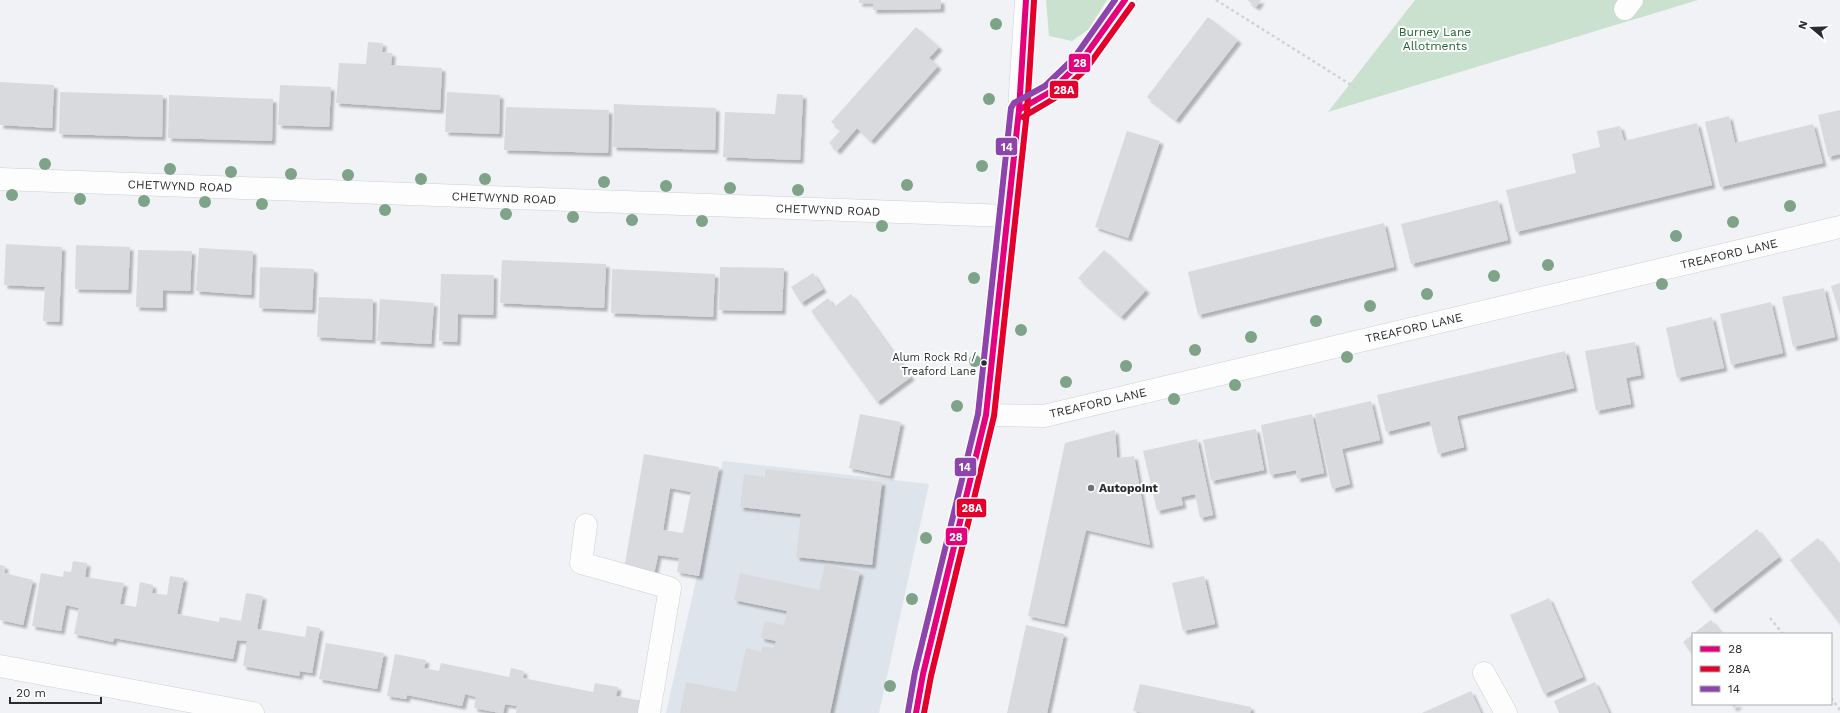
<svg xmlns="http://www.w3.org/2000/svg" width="1840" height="713" font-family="'Work Sans',sans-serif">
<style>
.built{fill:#dee4eb}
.green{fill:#cbe1d0}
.building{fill:#d9dadd;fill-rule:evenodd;filter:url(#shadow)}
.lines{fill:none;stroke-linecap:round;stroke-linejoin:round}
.minor-casing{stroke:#cdcfd0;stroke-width:23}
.path{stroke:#d2d2d2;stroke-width:2.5;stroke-dasharray:3 3;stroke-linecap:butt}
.minor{stroke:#fdfdfe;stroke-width:22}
.bus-1-casing{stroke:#fff;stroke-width:9}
.bus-2-casing{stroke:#fff;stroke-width:9}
.bus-3-casing{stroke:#fff;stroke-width:9}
.bus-1{stroke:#e5007d;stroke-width:6}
.bus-2{stroke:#e4002b;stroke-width:6}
.bus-3{stroke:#8e44ad;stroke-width:6}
.tree{fill:#7ea388}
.bus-dot{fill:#2a2c2e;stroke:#fff;stroke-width:1.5}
.poi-dot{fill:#6f7174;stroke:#fff;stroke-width:1.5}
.labels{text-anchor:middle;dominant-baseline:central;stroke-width:4;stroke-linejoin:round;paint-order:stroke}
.bus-label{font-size:11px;fill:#2a2c2e;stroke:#fff;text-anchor:end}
.park-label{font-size:12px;fill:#20632f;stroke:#fff}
.street-label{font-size:12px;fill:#2a2c2e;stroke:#fff}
.poi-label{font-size:12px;font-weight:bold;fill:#2a2c2e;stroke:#fff;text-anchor:start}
.line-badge{stroke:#fff;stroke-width:1.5}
.badge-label{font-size:11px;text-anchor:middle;font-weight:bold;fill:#fff}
</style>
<defs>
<filter id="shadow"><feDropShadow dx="3.5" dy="3.5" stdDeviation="1" flood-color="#0004"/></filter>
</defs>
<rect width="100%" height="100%" fill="#f0f2f5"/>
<path class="built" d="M723,461L929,484L879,713H666Z"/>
<path class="green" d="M1046,0H1107L1088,30L1072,41L1049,36Z
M1415,0H1698L1328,112Z"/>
<path class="building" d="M859,0H941V9L873,10V3H859Z
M1247,0H1261L1256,7Z
M1208,17L1238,40L1176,120L1147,97Z
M916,27L939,47L929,58L938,66L871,141L857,128L837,151L829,143L841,130L831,122Z
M368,42L383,43L382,52L392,53L391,65L442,68L440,110L336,103L339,63L366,64Z
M0,82L54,85L52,128L0,125Z
M280,85L331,87L329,127L278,125Z
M60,92L163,95L162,137L59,134Z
M447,92L500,95L499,134L445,132Z
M777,94L803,95L800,160L723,157L725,112L775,114Z
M169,95L273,99L272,141L168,138Z
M614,104L716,108L715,150L613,147Z
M506,107L609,110L608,153L504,150Z
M1840,110V154L1828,157L1818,115Z
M1729,116L1735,143L1813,124L1823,163L1720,187L1705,122Z
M1697,123L1712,185L1516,232L1506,190L1576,173L1572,154L1600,147L1597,131L1620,126L1624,141Z
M1127,131L1160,141L1128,238L1095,227Z
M1498,200L1508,240L1411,264L1401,224Z
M1384,223L1394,267L1198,315L1188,272Z
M6,244L62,247L59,322L43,321L45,287L4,285Z
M76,245L130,247L128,290L75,289Z
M199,248L253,251L251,295L196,291Z
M138,250L192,251L190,291L163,290V308L136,307Z
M1104,250L1146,290L1121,317L1078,278Z
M502,260L606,264L604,308L500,303Z
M260,267L314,269L312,310L259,308Z
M720,267L784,268L782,311L719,310Z
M612,269L715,274L713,317L611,313Z
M813,273L823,289L801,303L791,287Z
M441,274L494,275L493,315L458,314L457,342L439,341Z
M1840,283V315L1831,286Z
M1824,288L1835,337L1793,347L1782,297Z
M851,294L911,377L877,402L811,311L828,298L834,307Z
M319,297L373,299L372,340L317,337Z
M380,299L434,303L431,344L377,341Z
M1771,302L1783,353L1731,365L1720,314Z
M1712,317L1724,368L1677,378L1666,328Z
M1635,342L1641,375L1626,378L1631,404L1596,411L1585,351Z
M1565,351L1574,388L1457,416L1464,447L1438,454L1430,421L1386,432L1377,395Z
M1371,401L1380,440L1342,449L1350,484L1332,489L1315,414Z
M860,414L901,422L890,476L849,468Z
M1312,414L1324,473L1297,479L1296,470L1270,475L1261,425Z
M1256,429L1264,470L1211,481L1203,440Z
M1115,430L1117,458L1134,456L1150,545L1086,530L1064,624L1028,616L1065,443Z
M1197,439L1213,515L1200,518L1195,494L1181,497L1183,505L1157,511L1143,451Z
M644,454L719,467L699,576L677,572L679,558L658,555L654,574L624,569ZM670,488L691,492L683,533L663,530Z
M765,469L882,482L872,565L796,557L801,514L740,507L744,474L765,477Z
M1757,529L1779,557L1712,610L1691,582Z
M1818,538L1840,566V624L1790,560Z
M73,561L87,563L85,577L124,583L120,604L136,607L140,582L153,585L152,593L167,595L170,576L184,578L177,614L219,622L220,617L241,621L246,593L263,596L257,629L305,637L307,626L320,628L312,673L300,671L299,676L243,666L247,641L237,640L233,659L114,638L113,642L74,634L79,608L66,605L61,631L32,626L41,573L63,577L64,571L71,572Z
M825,564L860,572L830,713H680L686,682L736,692L746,648L761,652L762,646L774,648L776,641L761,638L765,621L784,625L787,611L734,600L740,573L819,590Z
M0,565L5,566L4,573L33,580L23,625L0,620Z
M1204,576L1215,624L1183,631L1172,583Z
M1549,598L1583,677L1544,694L1510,615Z
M1711,620L1722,634H1693Z
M1026,625L1064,634L1047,713H1007Z
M1693,634V655L1683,642Z
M326,643L384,653L377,689L319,679Z
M395,654L426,660L424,668L439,671L441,663L509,677L511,668L524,671L523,678L593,692L595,683L618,687L616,696L643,701L640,713H516L517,706L505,704L503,713H500L474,708L476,697L465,694L462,706L407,695L406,699L387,696Z
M1595,682L1609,713H1559L1554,701Z
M1140,684L1251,707L1250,713H1144L1133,711Z
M1471,691L1481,713H1422Z
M1731,704H1739L1734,708Z"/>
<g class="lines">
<defs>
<path id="minor" d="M1625,9L1632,0
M1019,110L1050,92L1080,63L1125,0
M0,179L1008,216
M986,415L1044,416L1840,227
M586,525L581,563L670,588L649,713
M0,666L253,713
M1484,673L1506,713
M916,713L923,674L986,415L1019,110L1026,0"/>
</defs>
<use href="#minor" class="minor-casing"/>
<path class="path" d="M1216,0L1356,88
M1770,618L1783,634
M1831,698L1840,710"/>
<use href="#minor" class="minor"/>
<defs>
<path id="bus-1" d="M1019,110L1050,92L1080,63L1125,0
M916,713L923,674L986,415L1019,110L1026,0"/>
<path id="bus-2" d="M1023,117L1055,98L1086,69L1132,5
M924,713L931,676L994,416L1027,111L1034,1"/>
<path id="bus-3" d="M908,712L915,672L978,414L1011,108L1014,103L1045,86L1074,58L1115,0"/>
</defs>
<use href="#bus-1" class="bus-1-casing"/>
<use href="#bus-2" class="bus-2-casing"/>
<use href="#bus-3" class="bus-3-casing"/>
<use href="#bus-1" class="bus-1"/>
<use href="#bus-2" class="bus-2"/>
<use href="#bus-3" class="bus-3"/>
</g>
<g class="tree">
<circle cx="996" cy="24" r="6"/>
<circle cx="989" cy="99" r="6"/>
<circle cx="45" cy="164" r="6"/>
<circle cx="982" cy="166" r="6"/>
<circle cx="170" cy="169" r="6"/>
<circle cx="231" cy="172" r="6"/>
<circle cx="291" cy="174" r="6"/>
<circle cx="348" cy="175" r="6"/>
<circle cx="421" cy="179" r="6"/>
<circle cx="485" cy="179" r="6"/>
<circle cx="604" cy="182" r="6"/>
<circle cx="907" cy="185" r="6"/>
<circle cx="666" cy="186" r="6"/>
<circle cx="730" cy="188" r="6"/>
<circle cx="798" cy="190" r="6"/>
<circle cx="12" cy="195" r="6"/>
<circle cx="80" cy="199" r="6"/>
<circle cx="144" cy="201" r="6"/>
<circle cx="205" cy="202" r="6"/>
<circle cx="262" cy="204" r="6"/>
<circle cx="1790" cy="206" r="6"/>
<circle cx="385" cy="210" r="6"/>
<circle cx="506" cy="214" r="6"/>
<circle cx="573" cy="217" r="6"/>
<circle cx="632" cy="220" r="6"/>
<circle cx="702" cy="221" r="6"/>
<circle cx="1733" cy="222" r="6"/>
<circle cx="882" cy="226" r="6"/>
<circle cx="1676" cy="236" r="6"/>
<circle cx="1548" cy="265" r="6"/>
<circle cx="1494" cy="276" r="6"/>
<circle cx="974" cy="278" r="6"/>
<circle cx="1662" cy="284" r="6"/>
<circle cx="1427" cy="294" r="6"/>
<circle cx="1370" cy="306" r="6"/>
<circle cx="1316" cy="321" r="6"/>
<circle cx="1021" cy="330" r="6"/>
<circle cx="1251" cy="337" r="6"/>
<circle cx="1195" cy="350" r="6"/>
<circle cx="1347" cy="357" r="6"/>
<circle cx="975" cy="361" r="6"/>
<circle cx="1126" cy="366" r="6"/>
<circle cx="1066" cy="382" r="6"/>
<circle cx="1235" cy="385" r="6"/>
<circle cx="1174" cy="399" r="6"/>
<circle cx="957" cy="406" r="6"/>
<circle cx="926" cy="538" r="6"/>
<circle cx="912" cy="599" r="6"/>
<circle cx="890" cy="686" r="6"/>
</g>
<circle class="bus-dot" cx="984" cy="363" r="3.5"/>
<circle class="poi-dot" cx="1091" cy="488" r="4"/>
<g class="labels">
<g class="bus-label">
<text x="976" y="357">Alum Rock Rd /<tspan x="976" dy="14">Treaford Lane</tspan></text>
</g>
<g class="park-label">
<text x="1435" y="32">Burney Lane<tspan x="1435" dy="14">Allotments</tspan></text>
</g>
<g class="street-label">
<text transform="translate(180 186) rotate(2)">CHETWYND ROAD</text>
<text transform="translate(504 198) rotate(2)">CHETWYND ROAD</text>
<text transform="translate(828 210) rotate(2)">CHETWYND ROAD</text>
<text transform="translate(1729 254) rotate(-13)">TREAFORD LANE</text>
<text transform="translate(1414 328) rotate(-13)">TREAFORD LANE</text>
<text transform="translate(1098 403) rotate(-13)">TREAFORD LANE</text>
</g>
<g class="poi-label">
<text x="1099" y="488">Autopoint</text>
</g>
</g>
<g class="line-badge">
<rect x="1068" y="53" width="23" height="20" rx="4" fill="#e5007d"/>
<rect x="1049" y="80" width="30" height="19" rx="4" fill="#e4002b"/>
<rect x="995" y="137" width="23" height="19" rx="4" fill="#8e44ad"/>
<rect x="954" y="457" width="23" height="20" rx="4" fill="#8e44ad"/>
<rect x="956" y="498" width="31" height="20" rx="4" fill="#e4002b"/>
<rect x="945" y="527" width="23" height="19" rx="4" fill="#e5007d"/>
</g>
<g class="badge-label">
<text x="1080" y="67">28</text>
<text x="1064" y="94">28A</text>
<text x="1007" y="151">14</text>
<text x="965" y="471">14</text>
<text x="972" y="512">28A</text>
<text x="956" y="541">28</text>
</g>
<rect x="1692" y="633" width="140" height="72" fill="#ffffff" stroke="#aaabab"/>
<rect x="1700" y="646" width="20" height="6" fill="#e5007d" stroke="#aaabab"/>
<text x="1728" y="653" font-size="12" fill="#2a2c2e">28</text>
<rect x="1700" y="666" width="20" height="6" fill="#e4002b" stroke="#aaabab"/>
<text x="1728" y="673" font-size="12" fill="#2a2c2e">28A</text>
<rect x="1700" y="686" width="20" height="6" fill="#8e44ad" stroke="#aaabab"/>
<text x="1728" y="693" font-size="12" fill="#2a2c2e">14</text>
<g transform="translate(1812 28) rotate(289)" stroke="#ffffff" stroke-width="3" paint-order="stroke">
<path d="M0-3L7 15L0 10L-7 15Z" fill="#2a2c2e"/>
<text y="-6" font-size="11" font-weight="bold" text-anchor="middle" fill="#2a2c2e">N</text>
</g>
<path d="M10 697v6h91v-6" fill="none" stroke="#2a2c2e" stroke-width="2"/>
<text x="16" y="697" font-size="12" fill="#2a2c2e" stroke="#ffffff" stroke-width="3" paint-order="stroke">20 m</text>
</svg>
